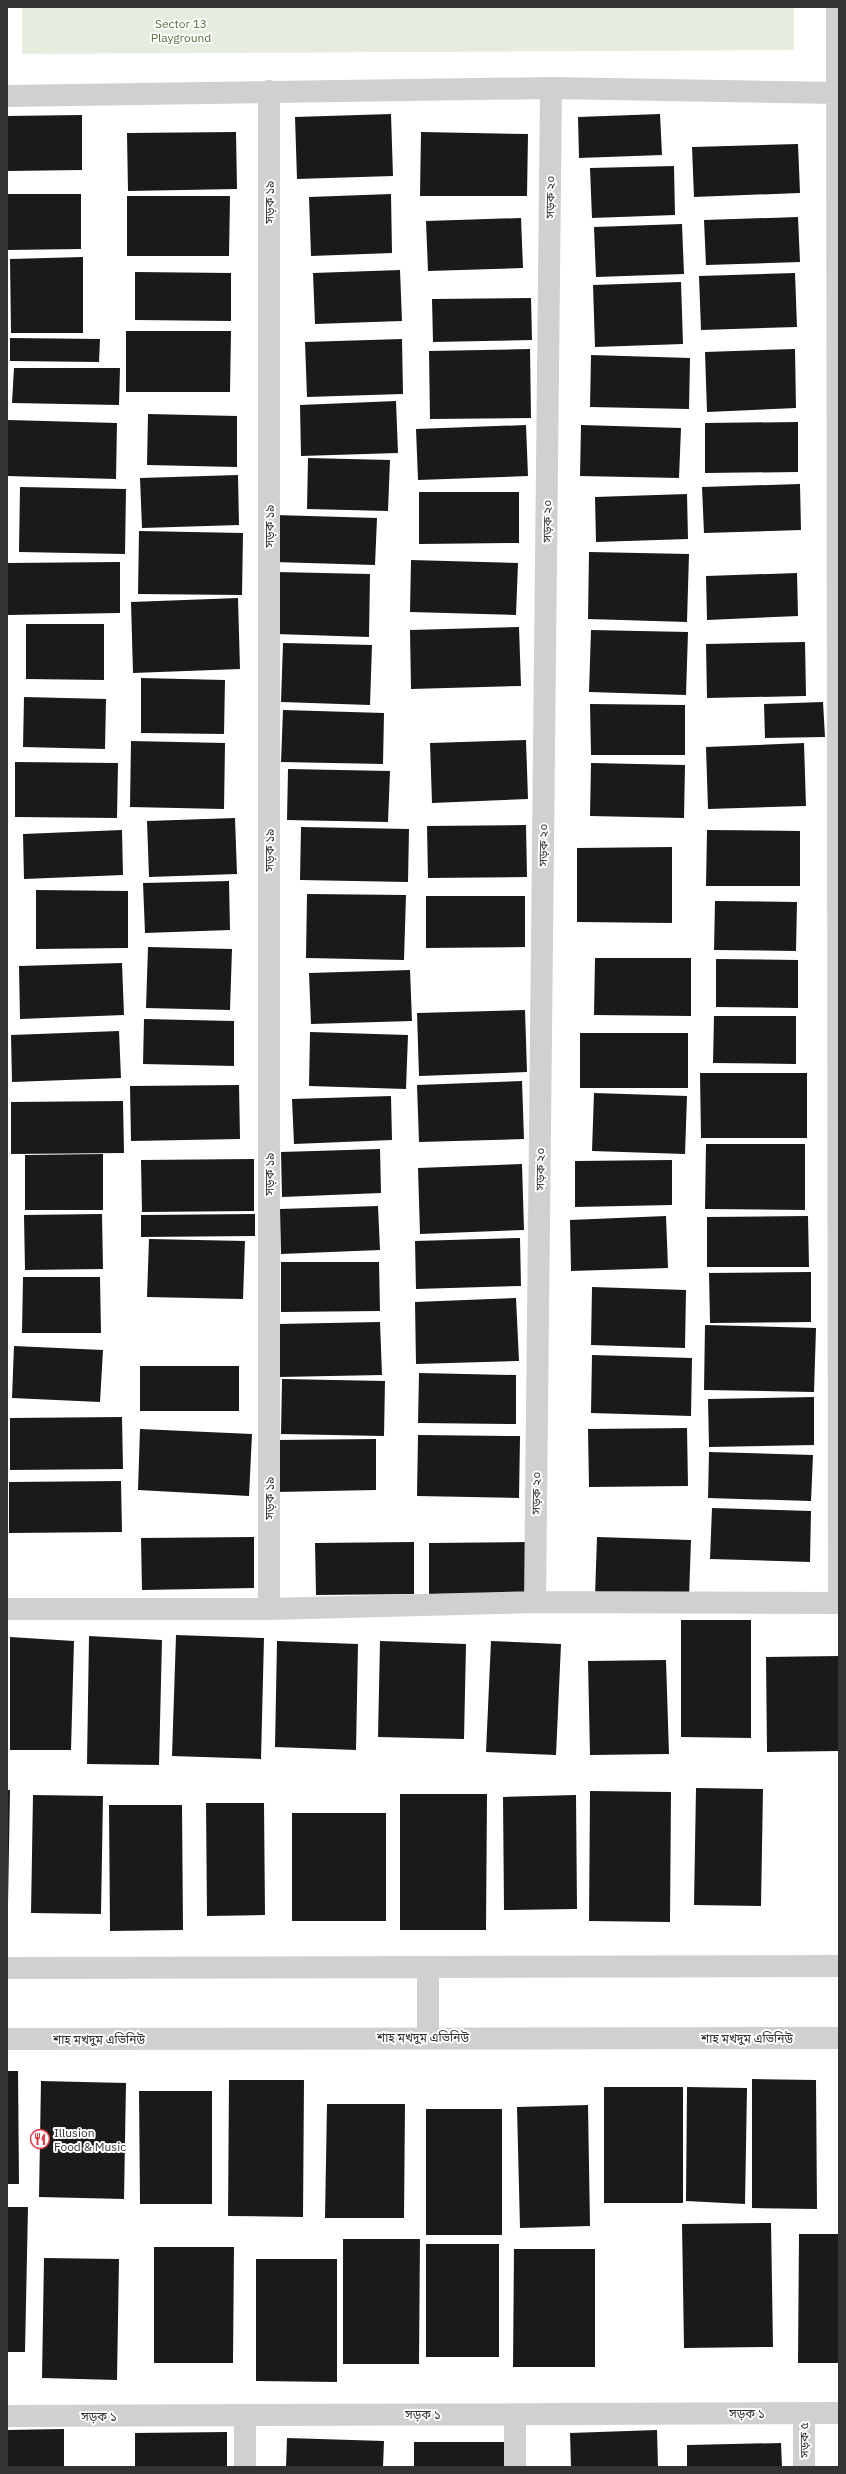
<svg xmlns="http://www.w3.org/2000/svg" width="846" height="2474" font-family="'IBM Plex Sans','Noto Sans Bengali',sans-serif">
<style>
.green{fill:#e6ecdf}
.building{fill:#1a1a1a}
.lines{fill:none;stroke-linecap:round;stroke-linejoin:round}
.minor{stroke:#d0d0d0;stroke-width:22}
.labels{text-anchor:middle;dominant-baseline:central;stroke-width:4;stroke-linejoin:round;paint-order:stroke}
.park-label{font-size:12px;fill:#56703f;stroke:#fff}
.street-label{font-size:12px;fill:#333;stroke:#fff}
.poi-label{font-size:12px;fill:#333;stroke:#fff;text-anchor:start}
</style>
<rect width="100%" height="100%" fill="#fff"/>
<path class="green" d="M22,7H794V50L22,54Z"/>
<path class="building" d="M391,114L393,176L297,179L295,117Z
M660,114L662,155L579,158L578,117Z
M82,115V170L7,171V116Z
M236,132L237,189L128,191L127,133Z
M421,132L528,134L527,196H420Z
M798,144L800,193L694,197L692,147Z
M674,166L675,215L592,218L590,168Z
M7,194H81V249L7,250Z
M391,194L392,253L311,256L309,197Z
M127,196H230L229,256H127Z
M798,217L800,262L706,265L704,220Z
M521,218L523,268L428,271L426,221Z
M682,224L684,274L596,277L594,227Z
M83,257V333H11L10,259Z
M400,270L402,321L315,324L313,273Z
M135,272L231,273V321L135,320Z
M795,273L797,327L701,330L699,276Z
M681,282L683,344L595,347L593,285Z
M531,298L532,340L433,342L432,299Z
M126,331H231L230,392H126Z
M10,338L100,339L99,362L10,361Z
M402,339L403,394L307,397L305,342Z
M530,349L531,418L430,419L429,351Z
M795,349L796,408L707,412L705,352Z
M591,355L690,358L689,409L590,407Z
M14,368H120L119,405L12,403Z
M396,401L398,453L301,456L300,405Z
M148,414L237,416V467L147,465Z
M8,420L117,423L116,479L7,476Z
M798,422V472L705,473V423Z
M526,425L528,476L418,480L416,429Z
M581,425L681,428L679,478L580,476Z
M308,458L390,460L388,511L307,509Z
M238,475L239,525L142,528L140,478Z
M800,484L801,530L704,533L702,487Z
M20,487L126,489L125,554L19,552Z
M419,492H519V543L419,544Z
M687,494L688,539L596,542L595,497Z
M275,515L377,518L375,565L274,562Z
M139,531L243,533L242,595L138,594Z
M589,552L689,554L687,622L588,619Z
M411,560L518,563L516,615L410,612Z
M120,562V613L8,615L7,563Z
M276,572L370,574L369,637L275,634Z
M797,573L798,616L707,620L706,576Z
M238,598L240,669L133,673L131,602Z
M26,624H104V680L26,679Z
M519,627L521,686L411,689L410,630Z
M591,630L688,632L686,695L589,692Z
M805,642L806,696L707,698L706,644Z
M283,643L372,645L370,705L281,702Z
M141,678L225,680L224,734L141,733Z
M24,697L106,699L105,749L23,747Z
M823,702L825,737L765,738L764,704Z
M590,704L685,705V755H591Z
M283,710L384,713L383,764L281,762Z
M526,740L528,799L432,803L430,743Z
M131,741L225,743L224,809L130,807Z
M804,743L806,806L708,809L706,747Z
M15,762L118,763L117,818L15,817Z
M591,763L685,765L684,818L590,816Z
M288,769L390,771L388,822L287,820Z
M235,818L237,874L149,877L147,821Z
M526,825L527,877L428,878L427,826Z
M301,827L409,829L408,882L300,880Z
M122,830L123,875L24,879L23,834Z
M707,830L800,831V886H706Z
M672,847V923L577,922V848Z
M229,881L230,930L145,933L143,883Z
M36,890L128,891V948L36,949Z
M307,894L406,895L404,960L306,958Z
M426,896H525V947L426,948Z
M715,901L797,902L796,951L714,950Z
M148,947L232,949L230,1010L146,1008Z
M595,958H691V1016L594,1015Z
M716,959L798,960V1008L716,1007Z
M122,963L124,1015L20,1019L19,966Z
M410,970L412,1021L311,1024L309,973Z
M525,1010L527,1072L419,1076L417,1013Z
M714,1016H796V1064L713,1063Z
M144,1019L234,1021V1066L143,1064Z
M119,1031L121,1078L12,1082L11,1035Z
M310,1032L408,1035L406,1089L309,1086Z
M580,1033H688V1088H580Z
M700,1073H807V1138H701Z
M522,1081L524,1139L419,1142L417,1085Z
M239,1085L240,1139L131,1141L130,1086Z
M594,1093L687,1096L685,1154L592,1151Z
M391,1096L392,1140L294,1144L292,1099Z
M123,1101L124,1153L11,1154V1102Z
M706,1144H805V1210L705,1209Z
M380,1149L381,1193L282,1197L281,1152Z
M103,1154V1210H25V1155Z
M254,1159V1211L142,1212L141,1160Z
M672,1160V1205L575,1207V1161Z
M522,1164L524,1230L420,1234L418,1168Z
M378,1206L380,1250L281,1254L280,1209Z
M102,1214L103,1269L25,1270L24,1215Z
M255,1214V1236L141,1237V1215Z
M666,1216L668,1268L571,1271L570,1220Z
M808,1216L809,1267H707V1217Z
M520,1238L521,1286L416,1289L415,1241Z
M149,1239L245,1241L243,1299L147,1297Z
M281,1262H379L380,1311L281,1312Z
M811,1272V1322L710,1323L709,1273Z
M23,1277H100L101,1333H22Z
M592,1287L686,1290L685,1348L591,1345Z
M516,1298L519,1361L416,1364L415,1302Z
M380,1322L382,1375L279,1377L278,1324Z
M705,1325L816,1328L814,1392L704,1390Z
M14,1346L103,1350L100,1402L12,1398Z
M592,1355L692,1358L691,1416L591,1413Z
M140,1366H239V1411H140Z
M419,1373L516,1375V1424L418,1423Z
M282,1379L385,1381L384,1436L281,1434Z
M814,1397V1445L709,1447L708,1399Z
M122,1417L123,1469L10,1470V1418Z
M687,1428L688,1486L589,1487L588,1429Z
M140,1429L252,1434L249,1496L138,1490Z
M418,1435L520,1436L519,1498L417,1496Z
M376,1439V1490L277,1492V1440Z
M709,1452L813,1455L811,1501L708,1498Z
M121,1481L122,1532L9,1533V1482Z
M712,1508L811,1511L810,1562L710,1559Z
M254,1537V1588L142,1590L141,1538Z
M597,1537L691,1540L689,1598L595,1596Z
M414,1542V1594L316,1595L315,1543Z
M528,1542V1593L429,1594V1543Z
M681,1620H751V1738L681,1737Z
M176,1635L264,1638L261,1759L172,1756Z
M89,1636L162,1640L159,1765L87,1764Z
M10,1637L74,1641L71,1750H10Z
M277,1641L358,1644L356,1750L275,1747Z
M380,1641L466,1644L464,1739L378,1737Z
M491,1641L561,1644L556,1755L486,1752Z
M839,1656V1751L767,1752L766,1657Z
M666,1660L669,1754L590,1755L588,1661Z
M696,1788L763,1789L761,1906L694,1905Z
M7,1790H10L8,1904H7Z
M590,1791L671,1792L670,1922L589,1921Z
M400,1794H487L486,1930H400Z
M33,1795L103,1796L101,1914L31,1913Z
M576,1795L577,1909L504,1910L503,1797Z
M206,1803H264L265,1915L207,1916Z
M109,1805H182L183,1930L110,1931Z
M292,1813H386V1921H292Z
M7,2071H18L19,2184H7Z
M752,2079L816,2080L817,2209L752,2208Z
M229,2080H304L303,2217L228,2216Z
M41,2081L126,2083L124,2199L39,2197Z
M604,2087H683V2203H604Z
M687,2087L747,2088L745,2204L686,2201Z
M139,2091H212V2204H140Z
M327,2104H405L404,2218H325Z
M588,2105L590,2226L520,2228L517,2107Z
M426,2109H502V2235H426Z
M7,2207H28L25,2352H7Z
M771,2223L773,2347L684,2348L682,2224Z
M799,2234H839V2363H798Z
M343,2239H420L419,2364H343Z
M426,2244H499V2357H426Z
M154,2247H234L233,2363H154Z
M514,2249H595V2367H513Z
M44,2258L119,2259L117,2380L42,2378Z
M256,2259H337V2382L256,2381Z
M64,2429V2467H7V2430Z
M657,2430L658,2467H571L570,2433Z
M227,2432V2467H135V2433Z
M287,2438L384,2441L383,2467H286Z
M414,2442H505L506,2467H414Z
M781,2443L782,2467H687V2445Z"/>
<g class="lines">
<path class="minor" d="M837,7L839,1603
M269,91V1609
M7,96L551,88L839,93
M535,1602L551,88
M7,1609H269L535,1602L839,1603
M7,1968L839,1966
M428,2037V1967
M7,2039L839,2038
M804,2413V2467
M515,2414V2467
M7,2416L839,2413
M245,2467V2415"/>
</g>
<defs>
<symbol id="restaurant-ring" viewBox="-11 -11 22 22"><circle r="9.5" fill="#fff" stroke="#e63946" stroke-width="1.5"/><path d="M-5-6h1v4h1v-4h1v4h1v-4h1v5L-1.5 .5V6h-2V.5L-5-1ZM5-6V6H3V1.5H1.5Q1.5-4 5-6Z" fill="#e63946"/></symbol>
</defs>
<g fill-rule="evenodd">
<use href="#restaurant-ring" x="29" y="2128" width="22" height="22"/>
</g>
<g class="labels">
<g class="park-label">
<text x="181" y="23">Sector 13<tspan x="181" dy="14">Playground</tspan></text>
</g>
<g class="street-label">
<text transform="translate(550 197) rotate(-89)">সড়ক ২০</text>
<text transform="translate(269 202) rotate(-90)">সড়ক ১৯</text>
<text transform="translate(547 521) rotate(-89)">সড়ক ২০</text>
<text transform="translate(269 526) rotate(-90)">সড়ক ১৯</text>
<text transform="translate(543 845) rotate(-89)">সড়ক ২০</text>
<text transform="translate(269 850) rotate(-90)">সড়ক ১৯</text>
<text transform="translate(540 1169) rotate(-89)">সড়ক ২০</text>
<text transform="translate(269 1174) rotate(-90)">সড়ক ১৯</text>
<text transform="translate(536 1493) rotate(-89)">সড়ক ২০</text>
<text transform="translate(269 1498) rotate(-90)">সড়ক ১৯</text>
<text x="423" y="2037">শাহ মখদুম এভিনিউ</text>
<text x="747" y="2038">শাহ মখদুম এভিনিউ</text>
<text x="99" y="2039">শাহ মখদুম এভিনিউ</text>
<text x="747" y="2413">সড়ক ১</text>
<text x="423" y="2414">সড়ক ১</text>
<text x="99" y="2416">সড়ক ১</text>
<text transform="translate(804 2440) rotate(-91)">সড়ক ৫</text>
</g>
<g class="poi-label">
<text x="54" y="2132">Illusion<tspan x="54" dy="14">Food &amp; Music</tspan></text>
</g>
</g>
<rect width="846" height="2474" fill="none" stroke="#333333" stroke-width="16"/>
</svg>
